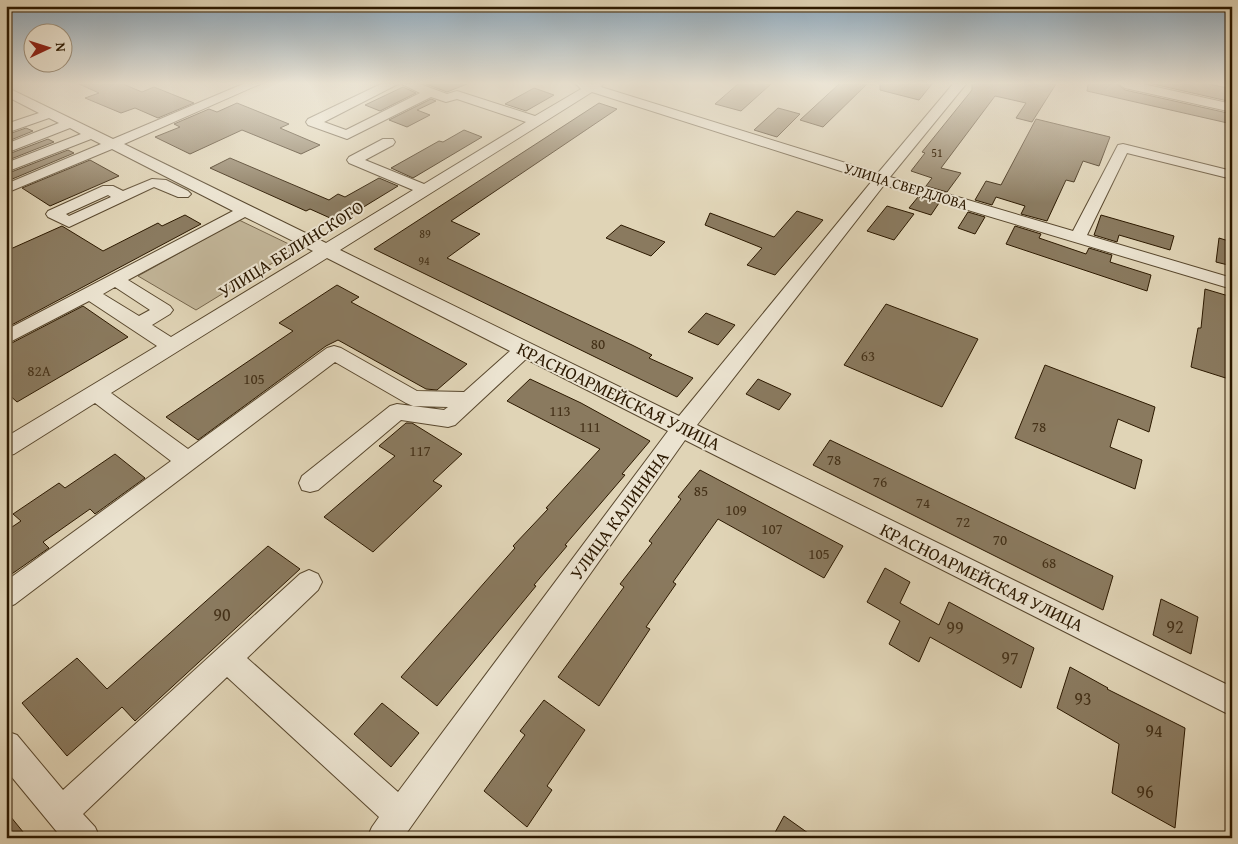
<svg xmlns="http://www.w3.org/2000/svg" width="1238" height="844" font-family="'Gentium Book Plus',serif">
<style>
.green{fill:#c1b497;stroke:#76664c}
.building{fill:#8a7a5f;stroke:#2c1900}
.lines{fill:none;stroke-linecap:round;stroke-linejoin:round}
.minor-casing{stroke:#59482e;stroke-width:2}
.minor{fill:#ebe3d0;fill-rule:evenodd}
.labels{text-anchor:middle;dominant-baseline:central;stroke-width:4;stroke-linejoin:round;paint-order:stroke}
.far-number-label{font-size:12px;fill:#443118}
.far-street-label{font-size:15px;fill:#2c1900;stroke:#ebe3d0}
.number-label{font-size:15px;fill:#443118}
.street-label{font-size:18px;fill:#2c1900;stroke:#ebe3d0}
.near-number-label{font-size:18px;fill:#443118}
</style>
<rect width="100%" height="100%" fill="#e0d4b6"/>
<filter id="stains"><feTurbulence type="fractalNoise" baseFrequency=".004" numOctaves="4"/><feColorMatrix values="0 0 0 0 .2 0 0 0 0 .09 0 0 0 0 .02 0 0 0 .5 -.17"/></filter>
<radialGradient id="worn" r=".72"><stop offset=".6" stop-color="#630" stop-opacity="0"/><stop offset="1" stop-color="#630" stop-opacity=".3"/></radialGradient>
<path class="green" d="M239,220L297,248L196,310L138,276Z"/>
<path class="building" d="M79,84H123L142,92L154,87L194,103L158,118L135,108L121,113L85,98L99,93Z
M426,84H467L447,92Z
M738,84H771L741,111L715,104Z
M839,84H867L823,127L800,120Z
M880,84H932L919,100L880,90Z
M972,84H1056L1032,122L1016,118L1026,103L995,96L941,168L961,173L947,192L926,186L932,178L911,171L925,153L922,152L972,90Z
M1088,84H1117L1125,90L1232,114V124L1087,91Z
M1153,84H1209L1232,89V102Z
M403,87L416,93L380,111L365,105Z
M534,88L554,95L526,111L505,104Z
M431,99L436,101L417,110L430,115L407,127L389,120Z
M237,103L289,124L280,128L320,145L301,154L242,130L190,154L155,137L180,127L174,124L209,109L217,112Z
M599,103L617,109L451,221L480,234L447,258L632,345L652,355L649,358L693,378L677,397L374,249Z
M778,108L800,114L777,137L754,130Z
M1036,119L1110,137L1099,166L1083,161L1074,182L1066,180L1047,221L1021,214L1025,206L996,197L992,205L975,200L986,181L1001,185Z
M26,128L33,131L6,142V135Z
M464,130L482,137L413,178L391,168L439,141L443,142Z
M48,139L54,142L6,161V155Z
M68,150L74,153L10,180L6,178V174Z
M230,158L329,200L338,194L345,197L379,178L398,186L339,222L310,209L306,211L210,168Z
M90,160L119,176L50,206L22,188Z
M918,197L939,203L931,215L909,208Z
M887,206L914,214L894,240L867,231Z
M797,211L823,220L775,275L747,265L762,248L705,225L710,213L774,237Z
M968,212L985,217L975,234L958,228Z
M185,215L201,224L6,328V251L62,226L103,251L158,223L162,226Z
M1101,215L1174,236L1170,250L1119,235L1117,242L1094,235Z
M621,225L665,242L651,256L606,238Z
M1015,226L1041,234L1039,238L1086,254L1089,248L1112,255L1110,262L1151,275L1147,291L1006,244Z
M1219,238L1232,242V266L1216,262Z
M337,285L359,297L351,302L467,364L437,390L426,389L338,340L326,346L198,440L166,417L293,331L279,323Z
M1205,289L1232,297V380L1191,367L1198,328H1201Z
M886,304L978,339L942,407L844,365Z
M83,306L128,337L17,402L6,392V346Z
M706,313L735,325L718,345L688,332Z
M1045,365L1155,407L1149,432L1118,419L1110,447L1142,460L1135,489L1015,438Z
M530,379L581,403L650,441L622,474L625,475L565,545L567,546L534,585L536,586L437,706L401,677L515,548L513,546L548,509L546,508L600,449L507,401Z
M758,379L791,394L779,410L746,394Z
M406,423H412L462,454L433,481L442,486L373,552L324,517L395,456L379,446Z
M830,440L1113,576L1103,610L813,465Z
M115,454L145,478L95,514L90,509L43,542L49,548L6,578V531L21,521L13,514L59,483L65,488Z
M700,470L843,546L824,578L718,519L673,582L676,584L646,627L650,629L599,706L558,677L624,587L620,584L652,543L649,541L681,499L678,497Z
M268,546L300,569L135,721L122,707L67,756L22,703L77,658L107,689Z
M885,568L910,582L900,603L939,625L949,602L1034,648L1021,688L930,637L919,662L889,644L900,621L867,602Z
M1161,599L1198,617L1191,654L1153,635Z
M1070,667L1108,688L1107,689L1185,728L1175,828L1112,793L1119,744L1057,708Z
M544,700L585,730L547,786L552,790L527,827L484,791L525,735L520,731Z
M382,703L419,733L391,767L354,734Z
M6,811L28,838H6Z
M784,816L815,838H772Z"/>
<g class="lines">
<defs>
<path id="minor" d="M243,84H260L124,144L326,243L413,190L349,163L347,160L349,157L383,139H393L395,142L393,145L365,160L424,184L526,122L457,99L446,102L431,97L347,139L308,125L306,122L308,119L381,84H398L324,122L346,130L420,93L402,84H420L447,94L457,91L535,116L581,89L576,84H603L601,87L878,173L953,84H966L890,177L1073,231L1118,145L1123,144L1232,171V179L1127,153L1087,235L1232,278V289L884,185L697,425L1232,687V716L685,440L403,838H367L372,827L379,817L227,677L83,814L95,827L100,838H62L6,770V731L17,735L63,790L300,574L309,570L318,574L322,582L318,590L247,658L398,792L668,431L526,359L455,425L448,427L401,420L318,490L310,492L302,490L299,483L302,476L390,406L397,404L444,410L448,407L413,406L406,403L335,362L15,604L6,608V581L171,461L95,403L14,454L6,456V437L157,346L89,301L6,344V330L233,211L112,149L6,193V184L101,144L91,139L6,172V163L81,134L70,128L6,153V144L59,123L49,118L6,133V124L39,113L6,96V87L113,139ZM592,92L872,181L679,416L340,250ZM245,217L313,251L171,337L152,325L170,314L173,310L170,306L128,280ZM327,258L510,351L464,392L417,391L341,348L334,346L327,348L188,449L111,393ZM115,287L150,310L139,316L103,294Z
M1119,84H1143L1232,104V112L1125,88Z
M152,179L166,180L188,191L191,194L188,197H178L154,187L69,227L48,217L46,214L48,211L103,186H113L123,191ZM108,195L111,197L69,216L66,214Z"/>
</defs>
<use href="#minor" class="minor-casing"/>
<use href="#minor" class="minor"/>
</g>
<linearGradient id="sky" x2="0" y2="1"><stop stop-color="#8ca7bb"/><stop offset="0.41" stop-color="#f1ecde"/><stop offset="1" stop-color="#f1ecde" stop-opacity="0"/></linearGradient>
<rect width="1238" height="203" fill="url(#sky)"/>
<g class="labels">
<g class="far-number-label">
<text x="937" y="152">51</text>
<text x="425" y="233">89</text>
<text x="424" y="260">94</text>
</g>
<g class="far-street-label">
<text transform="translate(906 186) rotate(17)">УЛИЦА СВЕРДЛОВА</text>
</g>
<g class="number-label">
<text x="598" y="343">80</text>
<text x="868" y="355">63</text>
<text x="39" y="370">82А</text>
<text x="254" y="378">105</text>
<text x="560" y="410">113</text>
<text x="590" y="426">111</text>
<text x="1039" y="426">78</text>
<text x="420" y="450">117</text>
<text x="834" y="459">78</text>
<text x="880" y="481">76</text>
<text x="701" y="490">85</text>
<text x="923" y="502">74</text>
<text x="736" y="509">109</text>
<text x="963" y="521">72</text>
<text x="772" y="528">107</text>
<text x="1000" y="539">70</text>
<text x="819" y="553">105</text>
<text x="1049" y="562">68</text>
</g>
<g class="street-label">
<text transform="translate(291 249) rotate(-32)">УЛИЦА БЕЛИНСКОГО</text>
<text transform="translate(619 396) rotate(26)">КРАСНОАРМЕЙСКАЯ УЛИЦА</text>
<text transform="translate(619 515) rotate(-54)">УЛИЦА КАЛИНИНА</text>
<text transform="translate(982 577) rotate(26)">КРАСНОАРМЕЙСКАЯ УЛИЦА</text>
</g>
<g class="near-number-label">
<text x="222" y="614">90</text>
<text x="1175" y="626">92</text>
<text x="955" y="627">99</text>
<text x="1010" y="657">97</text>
<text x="1083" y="698">93</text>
<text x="1154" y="730">94</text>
<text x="1145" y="791">96</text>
</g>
</g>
<rect width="1238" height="844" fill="none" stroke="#e0d4b6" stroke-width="25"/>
<rect x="8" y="8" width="1223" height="829" fill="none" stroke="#2c1900" stroke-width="2.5"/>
<rect x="12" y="12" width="1213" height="819" fill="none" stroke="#2c1900"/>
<g transform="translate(48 48) rotate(86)"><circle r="24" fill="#ebe3d0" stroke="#9f927d"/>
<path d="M0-4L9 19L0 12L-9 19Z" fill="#8f2418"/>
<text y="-8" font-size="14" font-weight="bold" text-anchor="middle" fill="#2c1900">N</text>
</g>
<rect width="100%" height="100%" filter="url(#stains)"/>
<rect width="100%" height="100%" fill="url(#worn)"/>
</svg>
